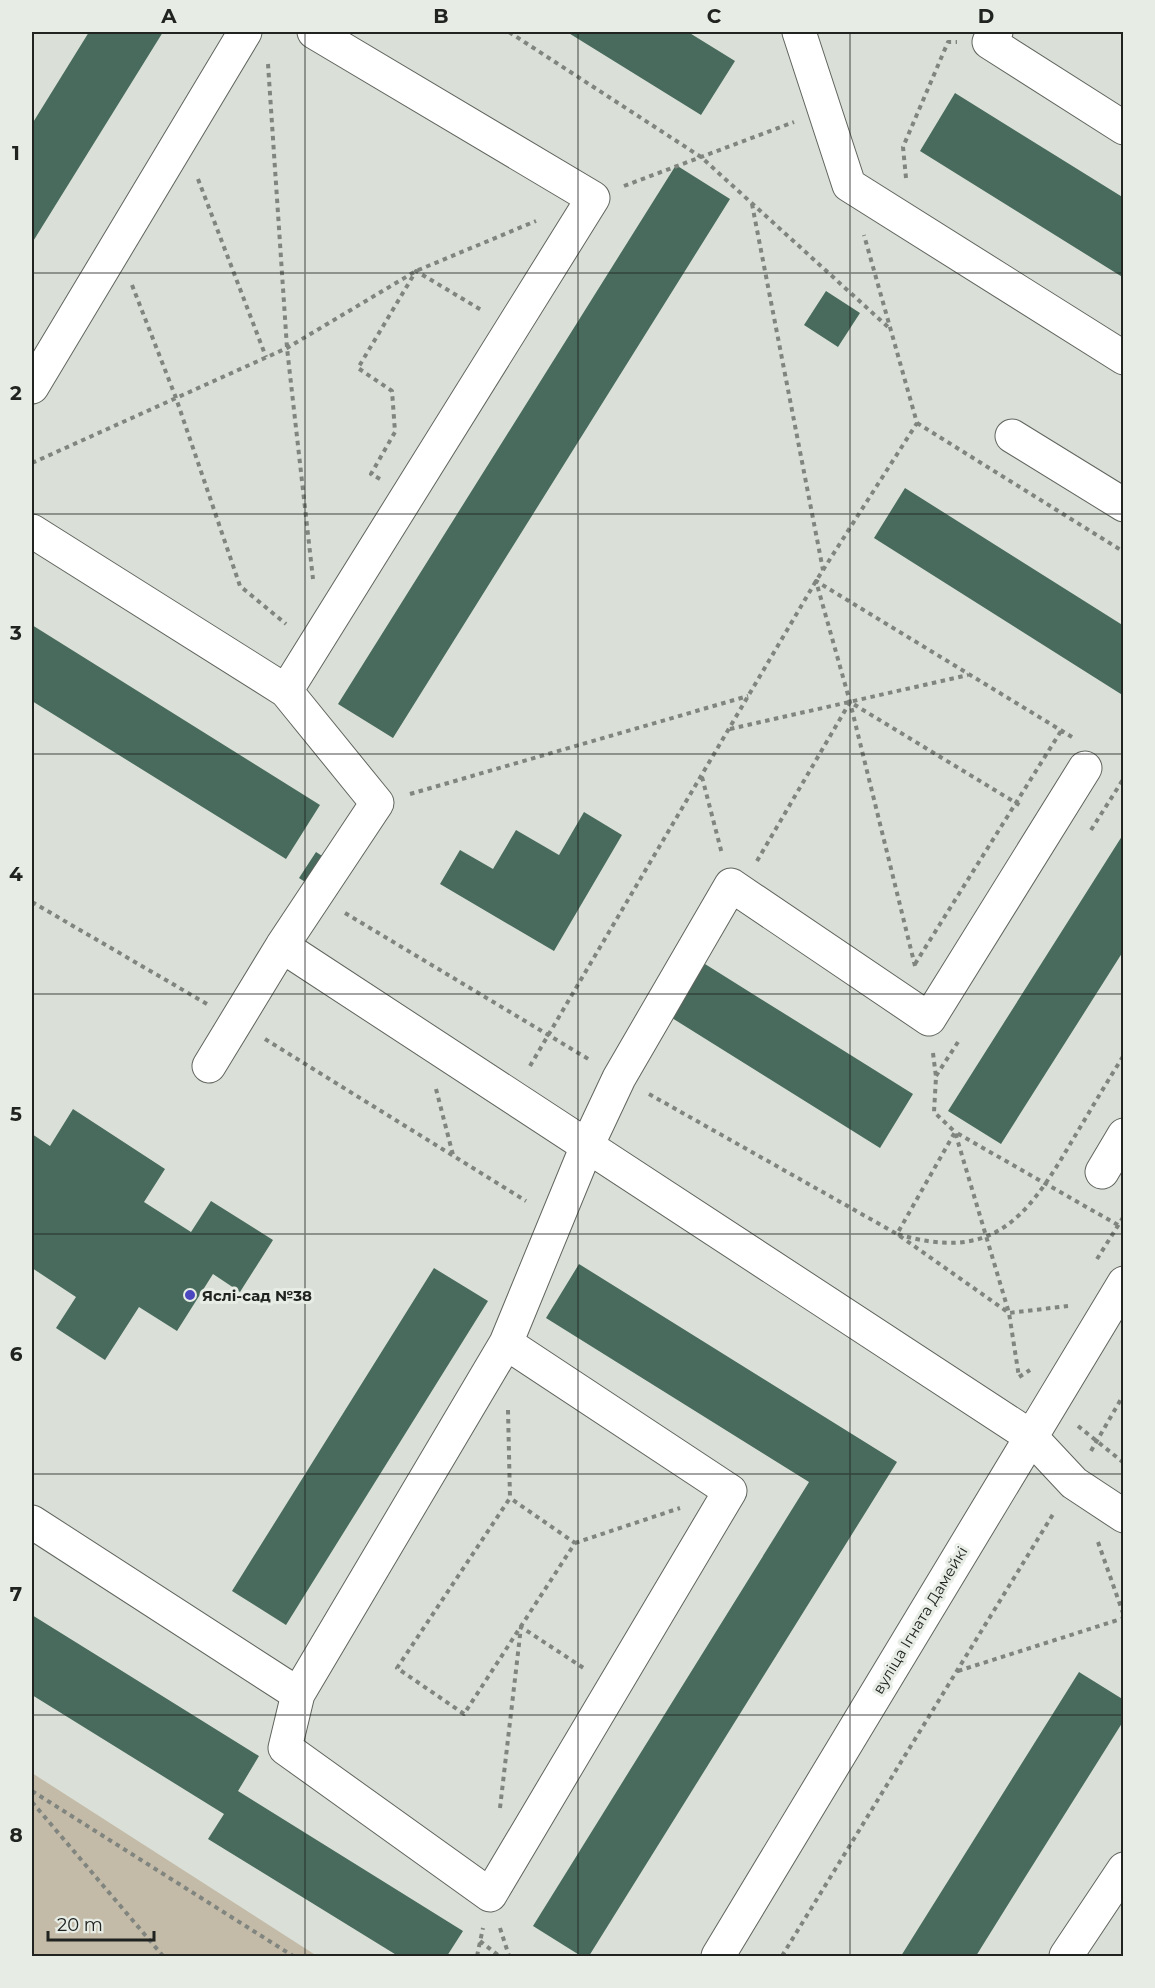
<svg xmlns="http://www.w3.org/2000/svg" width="1155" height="1988" font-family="Montserrat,sans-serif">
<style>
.green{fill:#c3baa7}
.building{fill:#486b5d}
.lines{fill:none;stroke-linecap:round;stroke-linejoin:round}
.minor-casing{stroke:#60655e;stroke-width:35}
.path{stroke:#80857f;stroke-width:4;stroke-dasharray:4.5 4.5;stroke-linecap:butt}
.minor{stroke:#fff;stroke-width:33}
.grid{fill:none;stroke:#202320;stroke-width:1.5;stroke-opacity:0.55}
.poi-dot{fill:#4b48bf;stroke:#e7ede5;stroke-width:2}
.labels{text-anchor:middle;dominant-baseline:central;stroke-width:6;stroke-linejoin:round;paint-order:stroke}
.poi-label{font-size:15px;font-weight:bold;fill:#202320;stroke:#e7ede5;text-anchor:start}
.street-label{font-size:15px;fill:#202320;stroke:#e7ede5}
.neatline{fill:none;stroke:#202320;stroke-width:2}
.grid-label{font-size:20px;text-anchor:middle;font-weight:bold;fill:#202320}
</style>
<rect width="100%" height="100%" fill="#dae0d8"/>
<path class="green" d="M32,1773L317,1956H32Z"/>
<path class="building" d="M89,32H163L32,243V124Z
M567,32H688L735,61L701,115Z
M955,93L1124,198V278L920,151Z
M676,165L730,199L393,738L338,704Z
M826,291L860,313L838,347L804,325Z
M905,488L1124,626V696L874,538Z
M32,625L320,805L286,859L32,701Z
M584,812L622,835L554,951L440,884L460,850L493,869L516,830L559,855Z
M1124,833V950L1001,1144L948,1111Z
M316,852L330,861L313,887L299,878Z
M697,959L913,1094L880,1148L664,1013Z
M73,1109L165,1169L144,1202L191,1232L211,1201L273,1240L240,1292L213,1274L177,1331L139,1307L105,1360L56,1328L76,1297L32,1268V1134L50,1146Z
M579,1264L897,1462L589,1956H581L533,1926L809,1482L546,1318Z
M434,1268L488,1301L286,1625L232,1591Z
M32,1615L259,1756L238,1791L463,1931L447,1956H398L208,1839L224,1814L32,1695Z
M1079,1672L1124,1700V1720L1014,1895L976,1956H901Z"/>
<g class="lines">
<defs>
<path id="minor" d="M799,32L849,185L1124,358
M996,32L989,42L1124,128
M32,387L245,32
M1012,436L1124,505
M32,531L286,691L377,803L282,946L1030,1436L1074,1483L1124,1516
M286,691L593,198L314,32
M209,1066L282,946
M1102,1172L1124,1135
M32,1522L298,1694L285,1748L490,1895L730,1491L506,1343
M298,1694L506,1343L587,1146L619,1078L731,885L929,1019L1085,768
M718,1956L1124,1283
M1066,1956L1124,1869"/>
</defs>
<use href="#minor" class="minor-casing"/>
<path class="path" d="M509,32L701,157L888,327
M268,64L287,348L313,579
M906,178L903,147L948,42H957
M198,179L266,357
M624,186L794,122
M752,204L823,570
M132,285L176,398L240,586L286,624
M917,423L1124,552
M32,463L287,348L416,271L536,221
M380,479L371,474L395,432L392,391L358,368L416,271L483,311
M730,729L968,675
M702,777L722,854
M410,794L748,696
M1091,830L1124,778
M757,861L850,702L1021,806
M32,902L207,1004
M345,913L590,1060
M915,964L1061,731
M915,966L850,702L816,581L1072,737
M265,1039L526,1201
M933,1053L936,1077L934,1112L955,1132L1009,1313L1019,1377L1030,1370
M530,1066L816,581L917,423L864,235
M936,1076L958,1042
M436,1089L453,1155
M649,1094L897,1234L1009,1313L1068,1306
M1118,1225L955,1132L897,1234C991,1262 1025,1221 1069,1146C1087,1116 1105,1085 1124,1055
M1097,1259L1124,1216
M508,1410L510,1498L397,1668L464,1714L575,1543L510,1498
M1078,1426L1124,1463
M1091,1451L1124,1394
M1098,1542L1124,1616
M575,1543L680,1508
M958,1671L1124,1618
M32,1791L293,1956
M32,1802L163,1956
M500,1808L521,1627L585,1669
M500,1928L509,1956
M480,1941L499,1956
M477,1956L483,1928
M782,1956L1055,1511"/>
<use href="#minor" class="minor"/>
</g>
<path class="grid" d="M305,32V1956M578,32V1956M850,32V1956M32,273H1124M32,514H1124M32,754H1124M32,994H1124M32,1234H1124M32,1474H1124M32,1715H1124"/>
<circle class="poi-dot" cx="190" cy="1295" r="6"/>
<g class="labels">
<g class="poi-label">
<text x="202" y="1295">Яслі-сад №38</text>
</g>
<g class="street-label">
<text transform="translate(920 1620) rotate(-59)">вуліца Ігната Дамейкі</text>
</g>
</g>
<rect width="1155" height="1988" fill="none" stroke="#e7ede5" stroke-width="66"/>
<path d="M48 1931v9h106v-9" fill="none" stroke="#202320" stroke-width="3"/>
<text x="57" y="1931" font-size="18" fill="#202320" stroke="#e7ede5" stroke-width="4.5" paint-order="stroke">20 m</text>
<rect x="33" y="33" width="1089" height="1922" class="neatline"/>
<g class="grid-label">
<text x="169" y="23">A</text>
<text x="441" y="23">B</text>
<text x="714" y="23">C</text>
<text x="986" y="23">D</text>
<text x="16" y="160">1</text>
<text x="16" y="400">2</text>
<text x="16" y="640">3</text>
<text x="16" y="881">4</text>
<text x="16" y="1121">5</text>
<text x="16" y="1361">6</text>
<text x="16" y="1601">7</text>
<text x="16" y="1842">8</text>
</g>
</svg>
